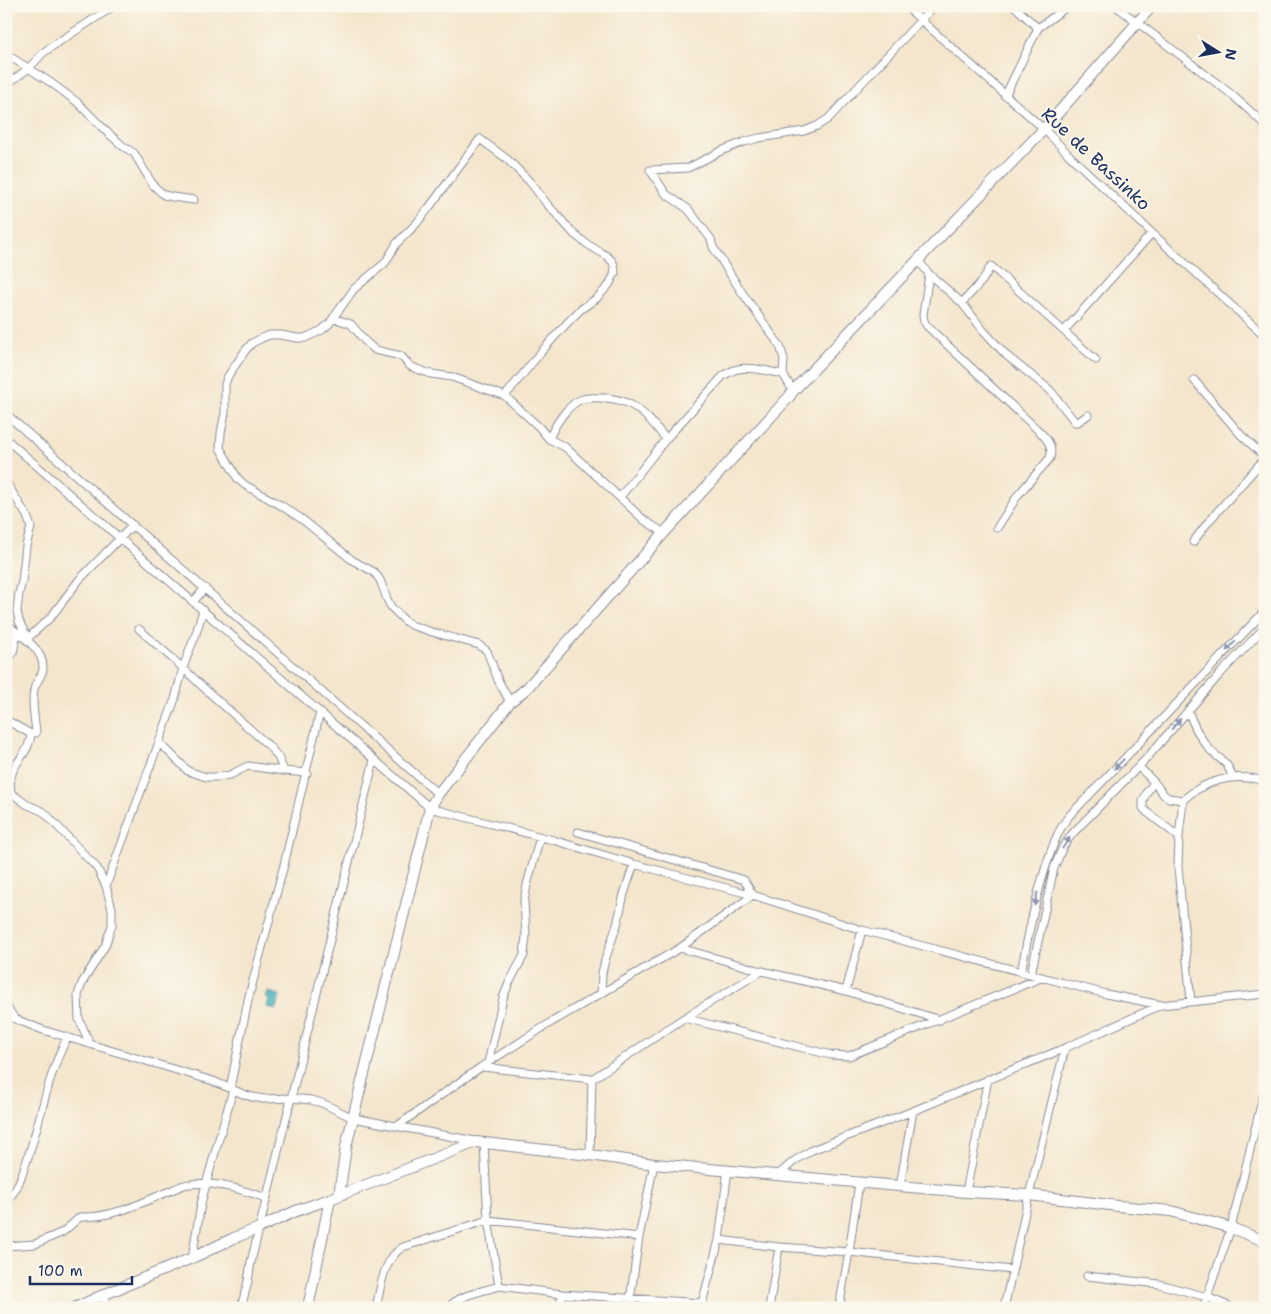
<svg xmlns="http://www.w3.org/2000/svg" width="1271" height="1314" font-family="'Shantell Sans',sans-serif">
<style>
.water{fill:#42b2ba;stroke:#2e708c}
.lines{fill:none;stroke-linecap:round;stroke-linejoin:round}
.street-casing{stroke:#888a96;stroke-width:9}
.secondary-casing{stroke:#888a96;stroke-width:12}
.street{stroke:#fff;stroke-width:7}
.secondary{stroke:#fff;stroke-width:10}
.oneway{fill:#8d97ae}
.labels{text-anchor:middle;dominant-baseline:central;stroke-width:4;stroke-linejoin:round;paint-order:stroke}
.street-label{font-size:18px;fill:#1b2f5e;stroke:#fbf7ec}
</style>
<rect width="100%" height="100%" fill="#fbf7ec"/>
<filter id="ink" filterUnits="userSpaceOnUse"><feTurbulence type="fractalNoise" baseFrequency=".02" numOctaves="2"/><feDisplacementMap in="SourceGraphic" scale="10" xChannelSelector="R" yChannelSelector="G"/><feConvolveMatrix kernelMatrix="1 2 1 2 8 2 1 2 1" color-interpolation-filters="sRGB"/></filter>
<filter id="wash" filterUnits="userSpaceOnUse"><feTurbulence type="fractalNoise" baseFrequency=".0096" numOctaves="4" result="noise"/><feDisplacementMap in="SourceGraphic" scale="20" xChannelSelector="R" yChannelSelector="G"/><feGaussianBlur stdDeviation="1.12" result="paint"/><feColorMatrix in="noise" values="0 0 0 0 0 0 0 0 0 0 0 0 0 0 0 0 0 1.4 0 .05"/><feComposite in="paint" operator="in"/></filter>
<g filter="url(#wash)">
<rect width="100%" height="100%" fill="#f4e6cd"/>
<path class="water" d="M268,992L280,995L276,1010L267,1007L269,999L266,998Z"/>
</g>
<g filter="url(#ink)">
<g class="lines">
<defs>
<path id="street" d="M905,6L1044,129L1070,156L1152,233L1265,336
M1014,6L1038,28
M1116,6L1231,94L1259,119L1265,126
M6,54L50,82L77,102L108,133L124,147L134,153L153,185L164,195L173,197L194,200
M6,85L29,68L44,52L60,41L114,6
M1005,96L1038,28L1068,6
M918,260L929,274L923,315L924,321L927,326L1040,432C1048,440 1053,446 1050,458L1018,495L997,528
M929,274L962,303L983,330L1007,356L1050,390L1075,422H1078L1088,415
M962,303L982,281L991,266L1096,360
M333,318L351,324L365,341L375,350L401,356L410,366L417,369L431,374L452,377L505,396
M1064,331L1152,233
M1194,380L1241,435L1265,457
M793,391L783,374L784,359L780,346L741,291L713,247L711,239L688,209L666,194L650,170L688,168L721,151L744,142L759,138L804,131L817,126L828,119L934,6
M6,414L438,794
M6,439L430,808L553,840L634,864L753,895
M549,439C555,425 568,403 583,399C590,397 600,398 607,398C616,399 625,401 633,406C646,414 656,427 666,439L620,497
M666,439L723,376C728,373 732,370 738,369C752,366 770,372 783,374
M6,482L27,516L31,527L26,546L22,582L19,593L17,611L19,621L29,641
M1193,542L1209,521L1265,458
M193,602L205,588
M6,624C19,634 44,649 43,668C43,676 35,682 34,690C31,703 35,719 36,733
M139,629L183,668L204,688L269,746L278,757L284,771
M28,638L51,617L79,580L133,525
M6,662L13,653L17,632
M510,702L498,680L487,651L479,645L432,632L411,625L405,621L391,607L387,599L380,580L374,572L352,560L303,520L282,506L245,485L238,479L220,448L221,433L225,413V384L228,376L245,351L252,343L262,338L270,335H281L297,338H305L322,330L329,324L354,289L385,263L397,243L416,224L428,209L480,139L507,159L530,182L547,204L575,235L587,244L607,256L612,261L614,265L615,273L609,285L597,298L580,310L568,322L541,352L505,396L539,427L549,439L565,447L644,520L664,533
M1188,710C1192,722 1199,736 1207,746C1217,760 1228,759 1232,777
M6,720L31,734C29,759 6,762 11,793
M159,742L188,771L206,777H217L230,775L248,766L284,771L307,773
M1139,767L1154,782L1164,795L1169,798L1183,800
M1154,782L1147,792L1143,801V808L1148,813L1179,837
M6,789L26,804L44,812L97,868L106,886L112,909V925L105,946L82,983L78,995L79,1019L90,1044
M578,832L744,880L753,895
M106,886L175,699L183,668L189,651L195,637L203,610
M762,971L846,991L940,1020
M1021,972C1028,936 1035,900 1046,866C1052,848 1057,831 1069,816C1135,749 1199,679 1265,611
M1031,974L1054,868L1063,847L1072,834L1146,759L1221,673L1265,627
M846,991L862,930
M601,994L602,973L605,960L617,925L624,894L634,864
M1191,1002L1178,867L1179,837L1183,800C1206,779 1235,773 1265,781
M6,1006L15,1019L43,1030L213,1081L243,1094L252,1097L264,1099L291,1098L311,1100L322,1103L353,1118L475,1141
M684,1018L831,1055L849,1056L1043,977
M488,1063L503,998L509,983L524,955L526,936L524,901L527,885L540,837
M482,1067L592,1079L590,1155
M592,1079L684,1018L762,971L680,948
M230,1088L249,996L284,865L320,712
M397,1126L481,1067L550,1023L680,948L753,895L862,930L1106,994L1161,1005
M778,1175L794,1161L812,1150L913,1111L1065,1048L1161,1005L1265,994
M900,1186L913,1111
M966,1192L988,1079
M6,1201C18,1191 22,1174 27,1160C41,1120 47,1076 67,1038
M719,1240L779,1247L849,1252L1012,1270
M6,1246L35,1244L63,1232L80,1217C110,1218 137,1205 165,1193C173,1190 182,1184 190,1184C215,1181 244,1190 266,1198
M192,1258L201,1204L206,1184L233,1090
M1087,1276L1159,1284L1207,1297L1233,1308
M499,1286L562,1294L702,1303
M103,1295L107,1308
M701,1307L719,1240L728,1170
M241,1308L248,1281L251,1262L374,760
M376,1308C381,1286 383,1259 403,1247L488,1220L484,1143
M448,1308C458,1295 484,1291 499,1286L488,1220L639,1237
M559,1308L562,1294
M629,1308L639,1237L654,1164
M769,1308L779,1247
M839,1308L849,1252L859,1183
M1004,1308L1029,1195L1065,1048
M1203,1308L1231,1228L1265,1088"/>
<path id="secondary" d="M339,1195L346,1147L353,1118L430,808L438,794L510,702L527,688L664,533L789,397L793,391L918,260L1044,129L1152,6
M75,1308L103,1295L192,1258L234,1238L259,1228L296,1211L330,1199
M308,1308L330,1199L476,1142L590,1155L654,1164L966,1192L1029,1195L1118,1206L1171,1211L1231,1228L1265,1241"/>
</defs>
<use href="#street" class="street-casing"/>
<use href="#secondary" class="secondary-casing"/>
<use href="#street" class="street"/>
<use href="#secondary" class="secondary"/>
</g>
<defs><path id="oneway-solid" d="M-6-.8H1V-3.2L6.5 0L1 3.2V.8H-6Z" transform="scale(1.25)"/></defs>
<g class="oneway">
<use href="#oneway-solid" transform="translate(1231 646) rotate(134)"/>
<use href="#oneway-solid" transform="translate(1176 724) rotate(-50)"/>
<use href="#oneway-solid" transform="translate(1119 764) rotate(134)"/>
<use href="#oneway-solid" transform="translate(1066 843) rotate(-56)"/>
<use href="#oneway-solid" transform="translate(1036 899) rotate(102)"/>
</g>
</g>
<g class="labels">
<g class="street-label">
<text transform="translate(1096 159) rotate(43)">Rue de Bassinko</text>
</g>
</g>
<rect width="1271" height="1314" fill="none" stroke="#fbf7ec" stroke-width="25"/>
<g transform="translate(1218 52) rotate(101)" stroke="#fbf7ec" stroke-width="4" paint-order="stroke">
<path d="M0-4L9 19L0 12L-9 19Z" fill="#1b2f5e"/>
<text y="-8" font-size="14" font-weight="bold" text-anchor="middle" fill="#1b2f5e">N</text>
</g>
<path d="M30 1276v8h102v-8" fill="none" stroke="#1b2f5e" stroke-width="2.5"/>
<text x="38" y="1276" font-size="15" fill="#1b2f5e" stroke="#fbf7ec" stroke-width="4" paint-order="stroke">100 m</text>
</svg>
